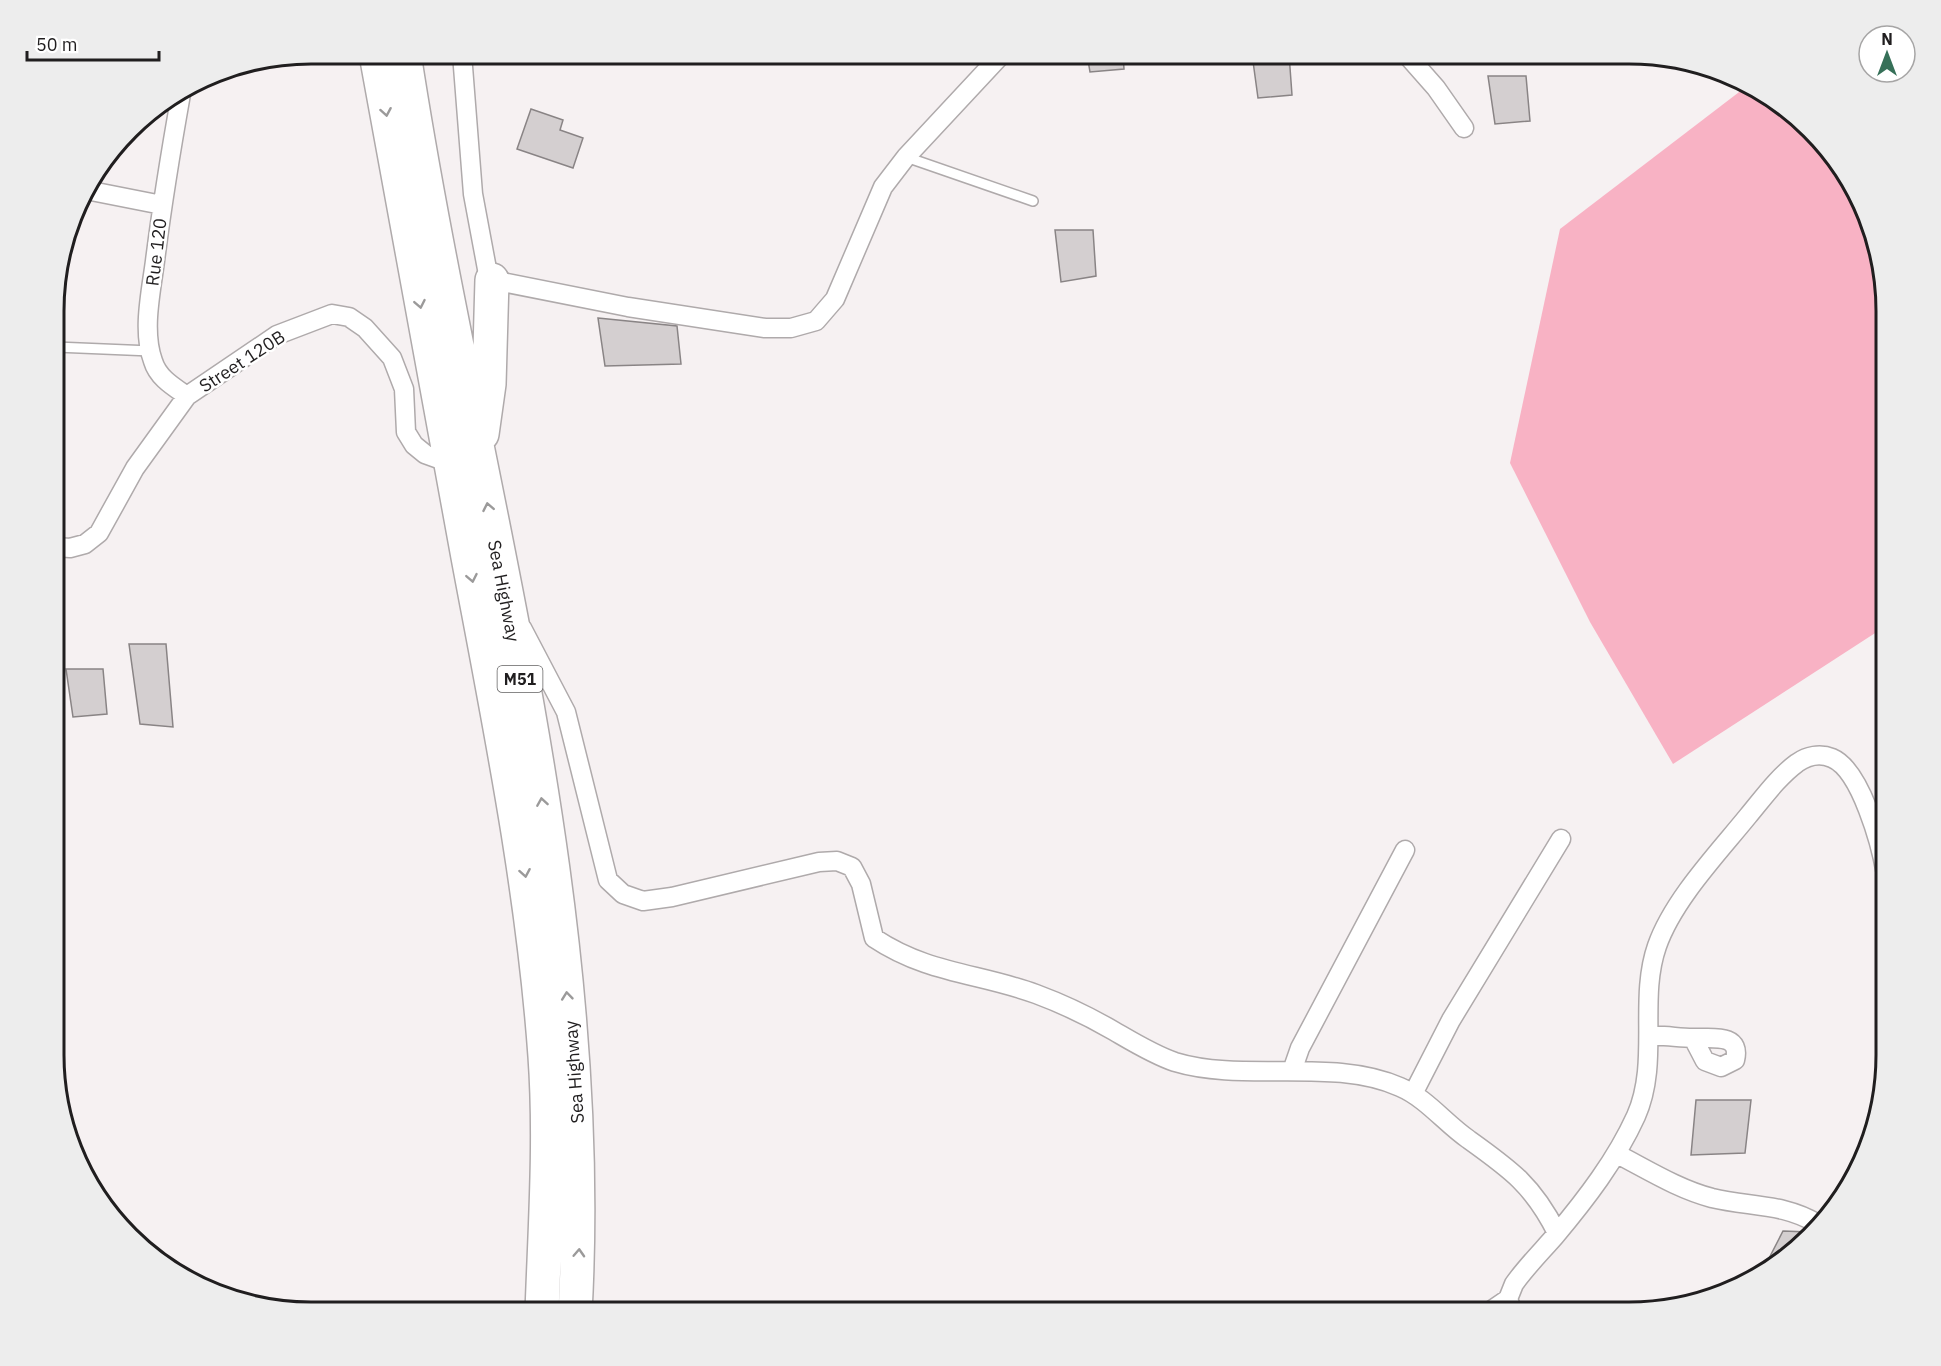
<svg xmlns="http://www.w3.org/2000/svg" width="1941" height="1366" font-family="'IBM Plex Sans',sans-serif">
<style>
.green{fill:#f8b2c4}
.building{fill:#d4cfd0;stroke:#898485;stroke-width:1.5}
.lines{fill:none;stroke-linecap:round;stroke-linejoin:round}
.lane-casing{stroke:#afaaab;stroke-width:12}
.street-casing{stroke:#afaaab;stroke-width:21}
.highway-casing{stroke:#afaaab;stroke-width:36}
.lane{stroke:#fff;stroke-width:9}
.street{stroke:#fff;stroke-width:18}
.highway{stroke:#fff;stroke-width:33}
.oneway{stroke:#9b9a9a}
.labels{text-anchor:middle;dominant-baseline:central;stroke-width:5;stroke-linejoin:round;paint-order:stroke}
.shield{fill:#fff;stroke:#636262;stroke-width:1.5}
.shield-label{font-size:16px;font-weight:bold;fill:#201e1f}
.street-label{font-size:18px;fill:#201e1f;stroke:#fff}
.rim{fill:none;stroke:#201e1f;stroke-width:3}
</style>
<rect width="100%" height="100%" fill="#f6f1f2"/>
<path class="green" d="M1747,86L1786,107L1853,183L1886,295V626L1673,764L1590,622L1510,463L1560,229Z"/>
<path class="building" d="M1087,54H1123L1124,69L1090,72Z
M1252,54H1289L1292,95L1258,98Z
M1488,76H1526L1530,121L1495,124Z
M531,109L563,120L560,130L583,138L573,168L517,149Z
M1055,230H1093L1096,276L1061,282Z
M598,318L677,326L681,364L605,366Z
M129,644H166L173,727L140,724Z
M66,669H103L107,714L73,717Z
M1696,1100H1751L1745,1153L1691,1155Z
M1783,1231L1808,1232L1764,1268Z"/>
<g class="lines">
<defs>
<path id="lane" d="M906,157L1033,201
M56,347L151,351"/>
<path id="street" d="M462,54L473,194L487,269L492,280L628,307L765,328H791L816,321L835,299L883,187L906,157L1002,54
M1406,54L1436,88L1464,128
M181,94C171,150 162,205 155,261C151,292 142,331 153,361C158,378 174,387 187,396
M86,190L162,205
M56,547L70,548L85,544L99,533L135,468L187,396L277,335L332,314L349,317L365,328L392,358L404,389L406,432L414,445L425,454L450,463
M522,628L566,712L608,880L623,894L643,901L672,897L819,862L837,861L852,867L861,884L874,938C928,974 979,973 1036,994C1063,1004 1090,1017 1114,1031C1133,1042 1154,1055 1175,1062C1244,1083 1333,1057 1400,1087C1426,1098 1445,1123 1468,1139C1510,1169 1533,1185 1557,1233
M1650,1036C1665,1035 1678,1038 1693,1038C1709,1039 1742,1032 1735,1060L1721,1067L1705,1061L1693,1038
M1292,1071L1300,1048L1405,850
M1413,1094L1451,1020L1561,839
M1617,1154C1648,1170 1678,1189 1712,1198C1750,1207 1783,1203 1818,1224
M1489,1312L1508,1299
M1513,1312L1508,1299L1514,1284C1526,1267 1541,1252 1555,1236C1586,1199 1616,1160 1636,1116C1660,1062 1638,1000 1657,946C1673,900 1718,853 1748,816C1763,798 1778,777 1797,763C1807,756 1820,753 1832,758C1861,770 1881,845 1886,874"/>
<path id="highway" d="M376,54C406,222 436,390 468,557C499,722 533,888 545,1056C551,1140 545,1227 542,1312
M404,54C468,471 599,886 575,1312
M482,434L489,384L492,280"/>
</defs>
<use href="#lane" class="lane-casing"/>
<use href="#street" class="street-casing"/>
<use href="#highway" class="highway-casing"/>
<use href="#lane" class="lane"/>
<use href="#street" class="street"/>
<use href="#highway" class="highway"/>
</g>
<defs><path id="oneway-chevron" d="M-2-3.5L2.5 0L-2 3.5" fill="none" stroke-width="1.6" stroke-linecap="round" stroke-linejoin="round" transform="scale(1.5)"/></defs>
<g class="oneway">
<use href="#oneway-chevron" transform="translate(386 112) rotate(80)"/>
<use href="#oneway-chevron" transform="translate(420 304) rotate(79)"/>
<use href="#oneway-chevron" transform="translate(488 507) rotate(-101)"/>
<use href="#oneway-chevron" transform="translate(472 578) rotate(79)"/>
<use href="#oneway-chevron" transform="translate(542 802) rotate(-99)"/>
<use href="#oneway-chevron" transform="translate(525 873) rotate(80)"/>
<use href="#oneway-chevron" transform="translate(567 996) rotate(-96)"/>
<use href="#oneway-chevron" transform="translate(579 1253) rotate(-87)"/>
</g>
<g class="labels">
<rect class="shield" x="497.5" y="666" width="45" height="26" rx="4.5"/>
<g class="shield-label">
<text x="520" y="679">M51</text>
</g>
<g class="street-label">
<text transform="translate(156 252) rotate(-83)">Rue 120</text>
<text transform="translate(242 361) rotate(-33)">Street 120B</text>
<text transform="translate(504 591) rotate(79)">Sea Highway</text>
<text transform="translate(574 1072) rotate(-94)">Sea Highway</text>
</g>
</g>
<path d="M0 0H1941V1366H0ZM311 64H1629A247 247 0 0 1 1876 311V1055A247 247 0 0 1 1629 1302H311A247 247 0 0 1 64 1055V311A247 247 0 0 1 311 64Z" fill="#ededed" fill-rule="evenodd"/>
<path class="rim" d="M311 64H1629A247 247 0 0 1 1876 311V1055A247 247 0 0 1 1629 1302H311A247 247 0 0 1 64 1055V311A247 247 0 0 1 311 64Z"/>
<g transform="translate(1887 54)"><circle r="28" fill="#ffffff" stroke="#a6a5a5" stroke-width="1.5"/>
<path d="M0-4.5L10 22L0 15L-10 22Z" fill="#367058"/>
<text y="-9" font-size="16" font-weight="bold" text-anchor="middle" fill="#201e1f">N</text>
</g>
<path d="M27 51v9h132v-9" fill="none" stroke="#201e1f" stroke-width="3"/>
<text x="36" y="51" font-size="18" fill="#201e1f" stroke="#ffffff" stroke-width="4.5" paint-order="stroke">50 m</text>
</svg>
